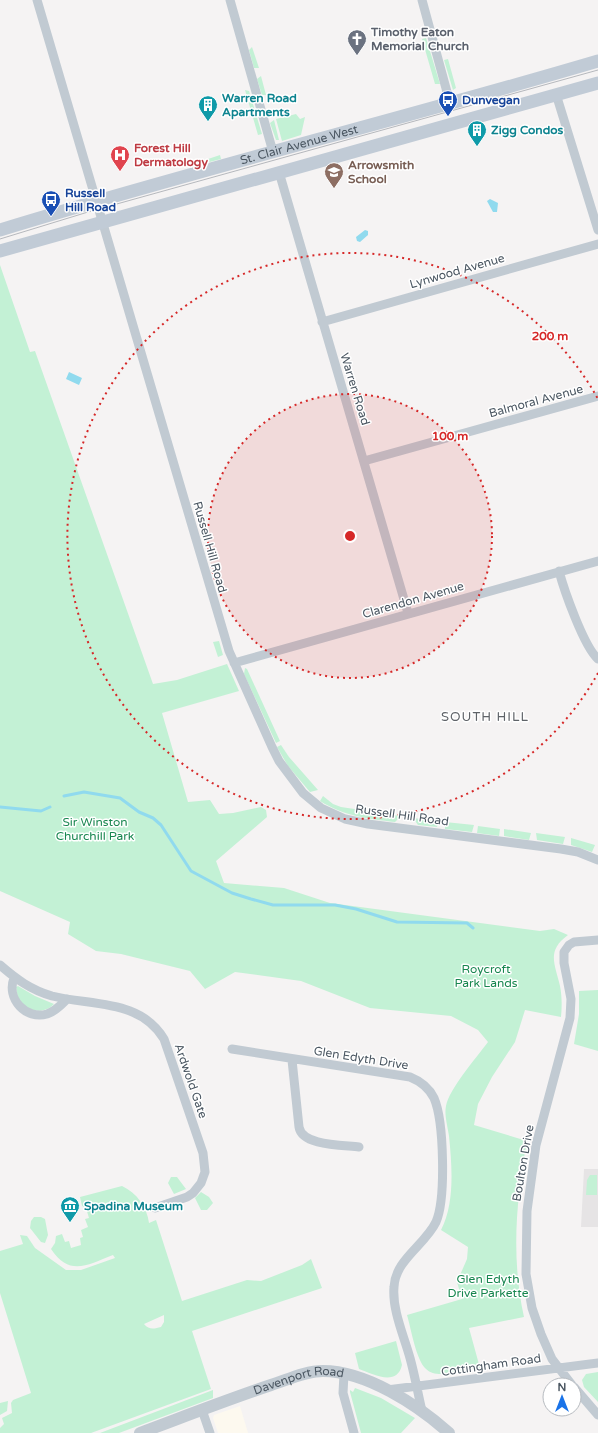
<svg xmlns="http://www.w3.org/2000/svg" width="598" height="1433" font-family="'Varela Round',sans-serif">
<style>
.commercial{fill:#fdf9ef}
.education{fill:#e6e4e5}
.green{fill:#c3f1d5;fill-rule:evenodd}
.water{fill:#90daee}
.lines{fill:none;stroke-linecap:round;stroke-linejoin:round}
.stream{stroke:#90daee;stroke-width:3}
.minor{stroke:#c1cad2;stroke-width:9}
.tertiary{stroke:#c1cad2;stroke-width:12}
.secondary{stroke:#c1cbd6;stroke-width:13}
.tram{stroke:#b5b8bd;stroke-width:1}
.ring{fill:none;stroke:#d62828;stroke-width:2;stroke-dasharray:2 4}
.labels{text-anchor:middle;dominant-baseline:central;stroke-width:3;stroke-linejoin:round;paint-order:stroke}
.worship-label{font-size:12px;font-weight:bold;fill:#5b616d;stroke:#fff;text-anchor:start}
.culture-label{font-size:12px;font-weight:bold;fill:#0d838f;stroke:#fff;text-anchor:start}
.transit-label{font-size:12px;font-weight:bold;fill:#164399;stroke:#fff;text-anchor:start}
.street-label{font-size:12px;fill:#4a5661;stroke:#fff}
.health-label{font-size:12px;font-weight:bold;fill:#be3a42;stroke:#fff;text-anchor:start}
.education-label{font-size:12px;font-weight:bold;fill:#785e54;stroke:#fff;text-anchor:start}
.park-label{font-size:12px;fill:#17864f;stroke:#fff}
.neighbourhood-label{font-size:13px;letter-spacing:1px;fill:#5f6368;stroke:#fff}
.centre{fill:#d62828;stroke:#fff;stroke-width:2}
.ring-label{font-size:12px;text-anchor:middle;font-weight:bold;fill:#d62828;stroke:#fff;stroke-width:3;stroke-linejoin:round;paint-order:stroke}
</style>
<rect width="100%" height="100%" fill="#f5f3f3"/>
<path class="commercial" d="M240,1406L248,1433H218L213,1418L214,1415Z"/>
<path class="education" d="M584,1169H598V1227H581Z"/>
<path class="green" d="M426,38L440,84H435L422,39Z
M252,47L259,68H254L249,50Z
M448,59L456,88L453,90L444,60Z
M261,76L266,95H262L257,79Z
M245,90L249,91L262,134L258,135Z
M296,114L300,119L305,117L301,135L282,141L276,119Z
M274,120L279,140H276L270,123Z
M220,155L221,159L202,164L208,159Z
M0,265L30,352L35,351L153,684L177,680L227,664L239,691L162,713L188,802L210,800L219,814L233,813L261,807L266,810L267,817L216,861L224,883L284,888L330,903L540,931L554,929L568,935C546,951 555,964 560,986C562,996 562,1007 561,1017L525,1010L515,1042L492,1077L478,1104L474,1125L527,1141C516,1200 511,1258 524,1317L469,1328L480,1368L441,1374C435,1374 430,1373 426,1369C416,1360 411,1328 407,1315L462,1299L457,1282L467,1259L468,1247L441,1230C455,1203 452,1166 449,1136C448,1128 444,1115 446,1106C449,1089 477,1057 488,1042L478,1030L451,1016L370,1008L301,981L235,972L205,989L190,971L121,954L96,951L68,934L70,922L0,891Z
M219,641L223,655L218,657L213,642Z
M245,668L247,669L280,741L276,743L244,674Z
M281,745L289,757L318,790L310,792L288,766L277,747Z
M323,796L333,804L341,807L401,816L395,822C368,819 344,816 320,801Z
M413,818L439,821L437,827L418,825Z
M445,822L474,825L472,832L445,829Z
M478,826L500,829L499,836L477,833Z
M504,829L531,833L529,840L504,836Z
M536,833L565,837L563,844L537,840Z
M571,838L595,845L592,852L571,845Z
M18,986L35,996L54,1004C44,1015 26,1012 19,999C17,996 17,991 16,987Z
M598,990V1051L574,1044L579,1014V991Z
M590,1175H597V1195H586L587,1180Z
M171,1177H177L186,1189L174,1194L168,1183Z
M122,1186C137,1193 147,1207 149,1223L156,1220L182,1301L247,1280L261,1281L302,1265L311,1259L322,1288L192,1331L211,1389L91,1433H0V1428L4,1424L2,1418L12,1413L11,1403L13,1400L31,1393L0,1293V1251L23,1244L20,1235L27,1236L35,1248L66,1270H81L115,1258L113,1255C87,1265 70,1277 51,1249L55,1243L56,1236L62,1234L65,1242L69,1241L71,1248L81,1245L80,1238L83,1237L81,1230L88,1227L85,1219L89,1218L86,1208L82,1206L80,1197ZM164,1315V1322L161,1327C154,1329 149,1330 144,1324Z
M201,1192L209,1197L213,1203L207,1210H201L195,1198Z
M34,1217H41L45,1219L48,1235L45,1243L41,1242L30,1228L31,1221Z
M396,1341L402,1365C397,1387 373,1374 359,1369L355,1353Z
M598,1372V1402L584,1387L582,1380L586,1374Z
M355,1388L381,1398L415,1418L401,1433H361L350,1392V1390L353,1392Z
M213,1390V1398L119,1433H100Z
M8,1401L7,1411L0,1415V1403Z"/>
<path class="water" d="M490,199L498,203L497,212H493C492,210 488,203 487,201Z
M365,230L368,231V235L360,242L357,241L356,237Z
M69,372L82,378L79,385L66,379Z"/>
<g class="lines">
<path class="stream" d="M64,796L84,792L120,798L139,812L153,818L161,825L191,871L232,893L251,899L273,905H335L356,909L397,922L467,923L473,928
M0,807L41,811L50,807"/>
<path class="minor" d="M37,0L229,651L272,747L279,761L303,793L321,808L345,819L368,824L561,849L578,852L598,860
M230,0L273,152
M422,0L450,103
M556,94L598,230
M279,172L408,613
M322,322L598,244
M364,461L598,396
M559,571C564,590 584,647 598,659
M234,663L598,561
M0,965C16,979 31,990 52,996C92,1006 140,999 164,1039L203,1153L205,1172L201,1183L193,1193L187,1197L155,1208
M14,978C6,999 26,1020 47,1014C56,1011 61,1005 67,999
M232,1049L410,1077C420,1081 429,1088 434,1098C444,1121 446,1199 436,1222C425,1245 395,1260 394,1287C392,1310 404,1336 410,1358C415,1376 418,1394 422,1411
M292,1060L299,1127C302,1146 343,1145 359,1147
M344,1374L343,1393L354,1433
M572,1385L552,1359L541,1334L532,1308L526,1274L527,1211L536,1145L570,1018L571,999L564,963V952L569,945L574,942L598,940
M574,1387L598,1415
M387,1390L598,1363
M202,1410L210,1433"/>
<path class="tertiary" id="s1" d="M140,1433C183,1417 226,1400 271,1385C287,1380 305,1371 323,1371C366,1371 418,1405 449,1433"/>
<g class="secondary">
<path id="s2" d="M0,230C198,169 399,120 598,61"/>
<path d="M0,251L598,83"/>
</g>
<path class="tram" d="M0,239L88,212L598,70"/>
</g>
<circle cx="350" cy="536" r="142" fill="#d62828" fill-opacity=".12"/>
<g class="ring">
<circle cx="350" cy="536" r="142"/>
<path d="M598 673A283 283 0 1 1 598 399"/>
</g>
<defs>
<symbol id="church-pin" viewBox="-11 -11 22 30"><path d="M0 17L-7.5 6A9.5 9.5 0 1 1 7.5 6Z" fill="#6b7280" stroke="#fff"/><path d="M-1.2-6h2.4v3.5h3.3v2.4h-3.3V6h-2.4V-.1h-3.3v-2.4h3.3Z" fill="#fff"/></symbol>
<symbol id="bus-pin" viewBox="-11 -11 22 30"><path d="M0 17L-7.5 6A9.5 9.5 0 1 1 7.5 6Z" fill="#1a4fb4" stroke="#fff"/><path d="M-5-6H5V4H4V6H2V4H-2V6H-4V4H-5ZM-3.5-4V0h7V-4ZM-3.5 1.2v1.5H-2V1.2ZM2 1.2v1.5H3.5V1.2Z" fill="#fff"/></symbol>
<symbol id="building-pin" viewBox="-11 -11 22 30"><path d="M0 17L-7.5 6A9.5 9.5 0 1 1 7.5 6Z" fill="#0f9aa8" stroke="#fff"/><path d="M-4-6H4V6H1V3H-1V6H-4ZM-2.5-4.3h1.7v1.8h-1.7ZM.8-4.3h1.7v1.8H.8ZM-2.5-1h1.7V.8h-1.7ZM.8-1h1.7V.8H.8Z" fill="#fff"/></symbol>
<symbol id="hospital-pin" viewBox="-11 -11 22 30"><path d="M0 17L-7.5 6A9.5 9.5 0 1 1 7.5 6Z" fill="#e0444e" stroke="#fff"/><path d="M-5-5h3v3.5h4V-5h3V5h-3V1.5h-4V5h-3Z" fill="#fff"/></symbol>
<symbol id="school-pin" viewBox="-11 -11 22 30"><path d="M0 17L-7.5 6A9.5 9.5 0 1 1 7.5 6Z" fill="#8d6e63" stroke="#fff"/><path d="M0-5L7-2L0 1L-7-2ZM-4 1L0 2.5L4 1V4Q0 6-4 4Z" fill="#fff"/></symbol>
<symbol id="museum-pin" viewBox="-11 -11 22 30"><path d="M0 17L-7.5 6A9.5 9.5 0 1 1 7.5 6Z" fill="#0f9aa8" stroke="#fff"/><path d="M0-6L6-3V-2H-6V-3ZM-5-1h2V3h-2ZM-1-1h2V3h-2ZM3-1h2V3H3ZM-6 4H6V6H-6Z" fill="#fff"/></symbol>
</defs>
<g fill-rule="evenodd">
<use href="#church-pin" x="346" y="28" width="22" height="30"/>
<use href="#bus-pin" x="437" y="89" width="22" height="30"/>
<use href="#building-pin" x="197" y="94" width="22" height="30"/>
<use href="#building-pin" x="466" y="119" width="22" height="30"/>
<use href="#hospital-pin" x="109" y="144" width="22" height="30"/>
<use href="#school-pin" x="323" y="161" width="22" height="30"/>
<use href="#bus-pin" x="40" y="189" width="22" height="30"/>
<use href="#museum-pin" x="59" y="1195" width="22" height="30"/>
</g>
<g class="labels">
<g class="worship-label">
<text x="371" y="32">Timothy Eaton<tspan x="371" dy="14">Memorial Church</tspan></text>
</g>
<g class="culture-label">
<text x="222" y="98">Warren Road<tspan x="222" dy="14">Apartments</tspan></text>
<text x="491" y="130">Zigg Condos</text>
<text x="84" y="1206">Spadina Museum</text>
</g>
<g class="transit-label">
<text x="462" y="100">Dunvegan</text>
<text x="65" y="193">Russell<tspan x="65" dy="14">Hill Road</tspan></text>
</g>
<g class="street-label">
<text stroke="none"><textPath href="#s2" startOffset="311">St. Clair Avenue West</textPath></text>
<text transform="translate(457 271) rotate(-16)">Lynwood Avenue</text>
<text transform="translate(355 389) rotate(73)">Warren Road</text>
<text transform="translate(536 401) rotate(-15)">Balmoral Avenue</text>
<text transform="translate(210 547) rotate(74)">Russell Hill Road</text>
<text transform="translate(413 600) rotate(-16)">Clarendon Avenue</text>
<text transform="translate(402 815) rotate(8)">Russell Hill Road</text>
<text transform="translate(361 1058) rotate(9)">Glen Edyth Drive</text>
<text transform="translate(191 1081) rotate(71)">Ardwold Gate</text>
<text transform="translate(523 1163) rotate(-80)">Boulton Drive</text>
<text transform="translate(491 1365) rotate(-8)">Cottingham Road</text>
<text stroke="none"><textPath href="#s1" startOffset="168">Davenport Road</textPath></text>
</g>
<g class="health-label">
<text x="134" y="148">Forest Hill<tspan x="134" dy="14">Dermatology</tspan></text>
</g>
<g class="education-label">
<text x="348" y="165">Arrowsmith<tspan x="348" dy="14">School</tspan></text>
</g>
<g class="park-label">
<text x="95" y="822">Sir Winston<tspan x="95" dy="14">Churchill Park</tspan></text>
<text x="486" y="969">Roycroft<tspan x="486" dy="14">Park Lands</tspan></text>
<text x="488" y="1279">Glen Edyth<tspan x="488" dy="14">Drive Parkette</tspan></text>
</g>
<g class="neighbourhood-label">
<text x="485" y="717">SOUTH HILL</text>
</g>
</g>
<circle cx="350" cy="536" r="6" class="centre"/>
<g class="ring-label">
<text x="550" y="340">200 m</text>
<text x="450" y="440">100 m</text>
</g>
<g transform="translate(562 1397)"><circle r="19" fill="#ffffff" stroke="#b7bbc0"/>
<path d="M0-3L7 15L0 10L-7 15Z" fill="#1a73e8"/>
<text y="-6" font-size="11" font-weight="bold" text-anchor="middle" fill="#4a5661">N</text>
</g>
</svg>
